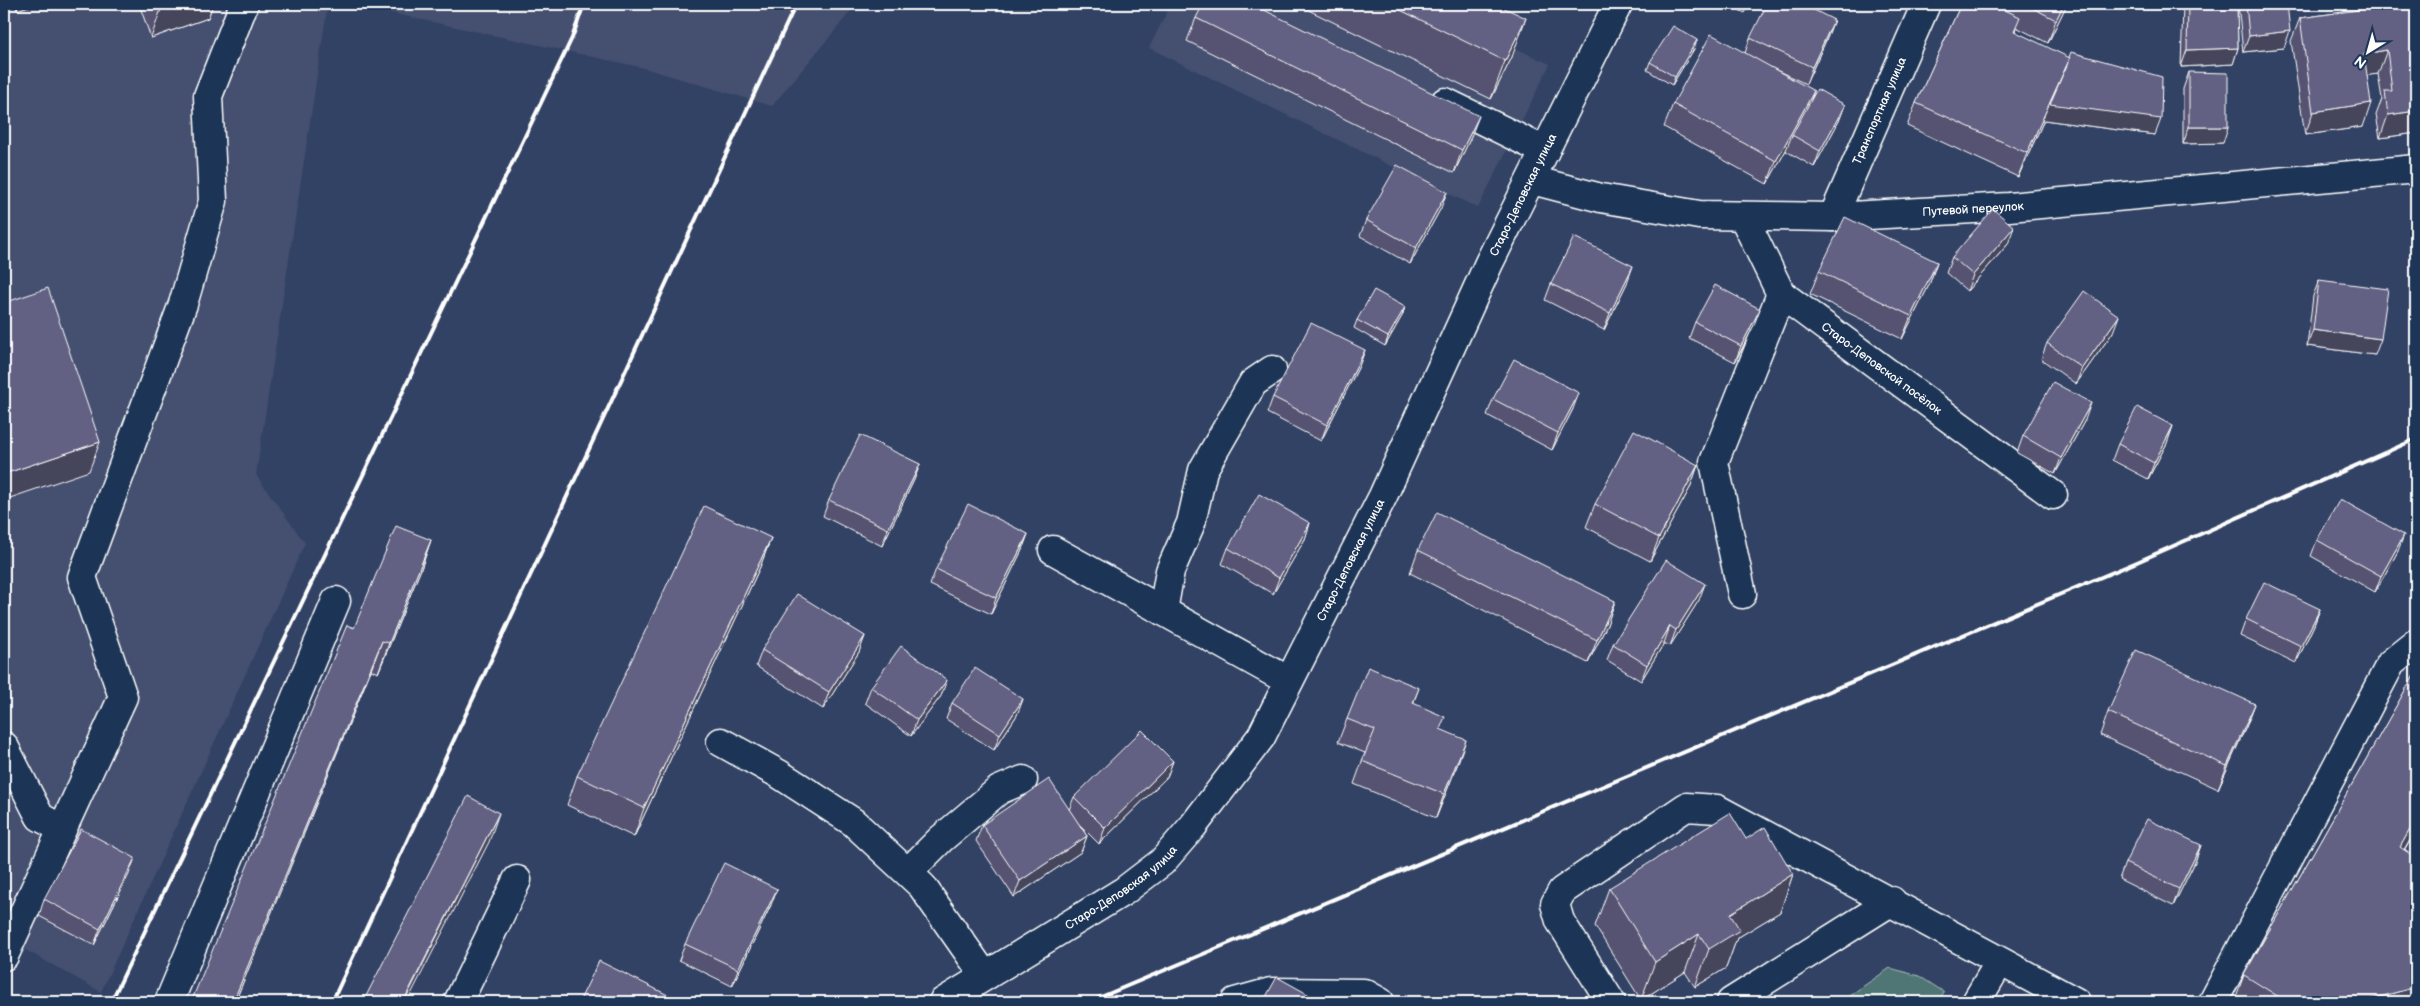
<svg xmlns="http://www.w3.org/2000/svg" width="2420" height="1006" font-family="'Balsamiq Sans',sans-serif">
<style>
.built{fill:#444f70}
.green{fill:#4f7475;stroke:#a7baba}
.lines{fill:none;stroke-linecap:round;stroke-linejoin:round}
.minor-casing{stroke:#fff;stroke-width:31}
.major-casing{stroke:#fff;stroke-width:31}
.minor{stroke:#1d3557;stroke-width:28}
.major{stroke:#1d3557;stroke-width:28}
.rail{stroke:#fff;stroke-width:4}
.wall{fill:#545371;stroke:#fff}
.shaded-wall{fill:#45445c;stroke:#fff}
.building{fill:#626183;stroke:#fff}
.labels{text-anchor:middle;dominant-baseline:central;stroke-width:4.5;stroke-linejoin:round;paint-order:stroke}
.street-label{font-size:12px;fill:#fff;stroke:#1d3557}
</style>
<rect width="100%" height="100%" fill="#324264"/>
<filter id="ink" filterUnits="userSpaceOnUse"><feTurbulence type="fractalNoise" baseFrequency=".02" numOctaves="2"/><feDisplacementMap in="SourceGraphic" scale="10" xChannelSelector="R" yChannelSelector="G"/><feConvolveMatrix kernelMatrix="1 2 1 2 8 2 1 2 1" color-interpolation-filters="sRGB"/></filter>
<g filter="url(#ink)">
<path class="built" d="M4,4H328L256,475L305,543L101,992L4,938Z
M350,4H857L772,106L644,68Z
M1171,4H1420L1550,64L1478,208L1149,48Z"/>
<path class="green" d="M1890,968L1919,976L1944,992L1938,1002H1840Z"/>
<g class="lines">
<defs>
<g id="minor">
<path d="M1445,102L1545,151"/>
<path id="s1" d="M1532,180L1601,198L1699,215L1833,217L2009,207L2416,169"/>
<path id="s2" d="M1743,216L1781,294L2053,495"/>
<path id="s3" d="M1833,217L1926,4"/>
<path d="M1053,550L1289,681"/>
<path d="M1742,594L1714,462L1781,294"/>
<path d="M1163,611L1170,571L1191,523L1203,470L1253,383L1272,370"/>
<path d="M721,742L779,774L853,822L922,886L985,976"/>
<path d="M4,746L40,817L62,829"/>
<path d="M908,872L941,839L999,790L1023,780"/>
<path d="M4,956L123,697L82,577L183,304L213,201L208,96L244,4"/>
<path d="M169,1002L336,601"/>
<path d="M458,1002L517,880"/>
<path d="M1235,1002L1271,992L1364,993L1380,1002"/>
<path d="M1611,1002L1560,921L1555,904L1562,891L1686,807L1717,809L2076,1002"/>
<path d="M1731,1002L1892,901"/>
<path d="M1976,1002L1999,963"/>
<path d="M2213,1002L2391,663L2416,643"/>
</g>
<g id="major">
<path id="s4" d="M943,1002L1124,891L1162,862L1193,826L1261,737L1383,496L1489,263L1618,4"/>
</g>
</defs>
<use href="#minor" class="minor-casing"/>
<use href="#major" class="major-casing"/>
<use href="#minor" class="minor"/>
<use href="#major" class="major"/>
<path class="rail" d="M111,1002L572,38L584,4
M332,1002L796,4
M1089,1002L2137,562L2416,439"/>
</g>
<path class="wall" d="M15,4H34L17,10Z
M139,4H213L208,18L151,38Z
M1296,4H1496L1512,57L1491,99Z
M1727,4H1749L1745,13Z
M1961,4H2067L2048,43L2016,27L2015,32L2155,135L2044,120L2018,177L1907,126L1916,103Z
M2183,4H2237L2238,48L2233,64L2181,67Z
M2238,4H2287L2284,48L2243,52Z
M2401,4L2416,133L2380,138L2376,115L2382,99L2378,74L2367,75L2363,127L2305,135L2291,41L2300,18Z
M1196,18L1470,139L1454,173L1187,41Z
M1828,36L1806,84L1770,67L1812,97L1845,105L1839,121L1814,167L1786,151V150L1767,184L1664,127L1673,104L1745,53L1750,38Z
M1694,49L1672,85L1647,70L1650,62Z
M2189,72L2223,143L2183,144V89Z
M1441,208L1410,264L1360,236L1366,220Z
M2008,244L1967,291L1946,273L1952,257Z
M1937,262L1929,285L1902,339L1810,294L1819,271Z
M2319,280L2375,355L2307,346L2313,296Z
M1627,283L1604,330L1545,300L1551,284Z
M1405,307L1402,316L1385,346L1354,328L1357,320Z
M1695,322L1754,325L1735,362L1689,338Z
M2113,332L2076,384L2041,359L2047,343Z
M1365,350L1359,366L1321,441L1267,413L1273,397Z
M1493,399L1573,409L1552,450L1487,415Z
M2085,420L2055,474L2017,453L2023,436Z
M2173,426L2167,443L2148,479L2112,460L2118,444Z
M920,464L914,480L882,546L823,516L829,500Z
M1698,465L1690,488L1650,561L1586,527L1595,504Z
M1310,523L1305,539L1273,594L1222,564L1228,548Z
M1028,534L1022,550L991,614L930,585L936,569Z
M771,538L760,567L634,837L567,805L577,776Z
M431,540L421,569L378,673L371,670L235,1002H191Z
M2317,540L2398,551L2375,592L2311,556Z
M1418,550L1615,601L1607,625L1588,663L1410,573Z
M1699,600L1670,646L1664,643L1641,681L1607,660L1613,644Z
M2320,609L2314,625L2296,663L2240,636L2246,619Z
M865,636L859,652L823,709L756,666L762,650Z
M2416,669V830L2405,850L2416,1002H2234L2244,975L2415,673Z
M871,687L941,696L911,736L865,703Z
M1419,688L1413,704L1441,729L1458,763L1436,818L1354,784L1365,753L1338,742L1347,719Z
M1023,699L1017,715L994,750L946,719L952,703Z
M2255,704L2246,727L2218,789L2100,735L2108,712Z
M1173,761L1167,777L1099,844L1079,824L1087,836L1081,852L1014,897L976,841L982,825L1069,810L1074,797Z
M1746,839L1793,874L1780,912L1737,938L1726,968L1695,987L1685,972L1641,1000L1595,926L1609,888Z
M2201,845L2195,862L2173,906L2119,879L2125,863Z
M129,874L94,945L39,916L44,899Z
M771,905L732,986L679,960L685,944Z"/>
<path class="shaded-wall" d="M19,4H34L17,10Z
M176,4H213L208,18L151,38L161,9Z
M2064,4H2067L2048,43L2056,20Z
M1526,18L1512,57L1491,99L1505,61Z
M1834,20L1828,36L1806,84L1812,67Z
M2290,31L2284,48L2243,52L2249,36Z
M1697,40L1694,49L1672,85L1675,77Z
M2238,48L2233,64L2181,67L2187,50Z
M2387,50L2378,74L2356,77L2364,54Z
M2070,58L2161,119L2155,135L2044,120L2018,177L2027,153Z
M1814,91L1806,115L1792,135L1786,150L1767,184L1776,161Z
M2371,103L2363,127L2305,135L2313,112Z
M1845,105L1839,121L1814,167L1820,151Z
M2416,111V133L2380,138L2388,115Z
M1479,116L1470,139L1454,173L1462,150Z
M2189,127H2228L2223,143L2183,144Z
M1447,192L1441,208L1410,264L1416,248Z
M2014,227L2008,244L1967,291L1973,275Z
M1937,262L1929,285L1902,339L1911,316Z
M1633,266L1627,283L1604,330L1610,313Z
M1405,307L1402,316L1385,346L1388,337Z
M1760,309L1754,325L1735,362L1741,346Z
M2119,316L2113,332L2076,384L2082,368Z
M2313,330L2381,339L2375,355L2307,346Z
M1365,350L1359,366L1321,441L1327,425Z
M1579,393L1573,409L1552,450L1558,433Z
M2091,403L2085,420L2055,474L2061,458Z
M2173,426L2167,443L2148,479L2154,463Z
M100,442L89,471L4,500V474Z
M920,464L914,480L882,546L888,529Z
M1698,465L1690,488L1650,561L1659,538Z
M1310,523L1305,539L1273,594L1279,578Z
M1028,534L1022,550L991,614L996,598Z
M2404,535L2398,551L2375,592L2381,576Z
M771,538L760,567L634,837L644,808Z
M431,540L421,569L378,673L389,643Z
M1705,584L1699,600L1670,646L1676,630Z
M1615,601L1607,625L1588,663L1597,640Z
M2320,609L2314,625L2296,663L2301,646Z
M1670,626L1664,643L1641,681L1647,665Z
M865,636L859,652L823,709L829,692Z
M382,641L371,670L235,1002H233Z
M947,680L941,696L911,736L917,720Z
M1023,699L1017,715L994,750L1000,734Z
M2255,704L2246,727L2218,789L2227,766Z
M1466,740L1458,763L1436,818L1444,794Z
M1173,761L1167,777L1099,844L1105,828Z
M499,813L489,842L407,1002H404Z
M2416,819V830L2389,876L2400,847Z
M1087,836L1081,852L1014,897L1020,881Z
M2201,845L2195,862L2173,906L2179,889Z
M135,858L129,874L94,945L100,929Z
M1793,874L1780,912L1737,938L1726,968L1695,987L1709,949L1730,914Z
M777,889L771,905L732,986L738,969Z
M1699,934L1685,972L1641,1000L1655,962Z
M2416,987V1002H2361Z"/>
<path class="building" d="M159,4H176L161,9Z
M1203,4H1252L1479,116L1462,150L1196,18Z
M1388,4H1496L1526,18L1505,61Z
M1767,4H1802L1834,20L1812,67L1750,38Z
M1961,4H1992L2020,17L2014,31L2070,58L2027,153L1916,103Z
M2025,4H2064L2056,20Z
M2188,4H2237L2238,48L2187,50Z
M2246,4H2287L2290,31L2249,36Z
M2401,4H2416V111L2388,115L2385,91H2392L2387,50L2364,54L2371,103L2313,112L2300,18Z
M1673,26L1697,40L1675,77L1650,62Z
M1711,34L1814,91L1776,161L1673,104Z
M2071,52L2162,77L2161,119L2050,104L2070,58L2069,57Z
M2189,72L2228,73V127H2189Z
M1817,89L1845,105L1820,151L1792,135Z
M1397,165L1447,192L1416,248L1366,220Z
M1993,209L2014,227L1973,275L1952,257Z
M1845,217L1937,262L1911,316L1819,271Z
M1574,237L1633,266L1610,313L1551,284Z
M2319,280L2388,289L2381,339L2313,330Z
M1715,285L1760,309L1741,346L1695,322Z
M48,288L100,442L4,474V303Z
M1374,290L1405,307L1388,337L1357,320Z
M2084,291L2119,316L2082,368L2047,343Z
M1311,323L1365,350L1327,425L1273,397Z
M1514,359L1579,393L1558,433L1493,399Z
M2053,382L2091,403L2061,458L2023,436Z
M2137,407L2173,426L2154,463L2118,444Z
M1634,430L1698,465L1659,538L1595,504Z
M860,435L920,464L888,529L829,500Z
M1259,494L1310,523L1279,578L1228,548Z
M2340,499L2404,535L2381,576L2317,540Z
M968,504L1028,534L996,598L936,569Z
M704,506L771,538L644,808L577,776Z
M1437,512L1615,601L1597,640L1418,550Z
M396,526L431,540L389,643L382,641L233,1002H191L347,625L354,628Z
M1666,560L1705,584L1676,630L1670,626L1647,665L1613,644Z
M2264,582L2320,609L2301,646L2246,619Z
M797,594L865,636L829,692L762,650Z
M901,646L947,680L917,720L871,687Z
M2136,650L2255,704L2227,766L2108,712Z
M1368,667L1419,688L1413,703L1445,717L1440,729L1466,740L1444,794L1362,761L1375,730L1347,719Z
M975,668L1023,699L1000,734L952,703Z
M2416,671V819L2400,847L2416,858V987L2361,1002H2287L2244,975Z
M1142,730L1173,761L1105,828L1074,797Z
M1049,779L1087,836L1020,881L982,825Z
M468,796L499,813L404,1000L408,1002H363Z
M1730,813L1746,839L1765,827L1793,874L1730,914L1740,930L1709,949L1699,934L1655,962L1609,888Z
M2147,819L2201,845L2179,889L2125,863Z
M81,829L135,858L100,929L44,899Z
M724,863L777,889L738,969L685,944Z
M599,961L682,1002H579Z
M1277,977L1322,1002H1263Z"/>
</g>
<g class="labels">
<g class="street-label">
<text stroke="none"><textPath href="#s3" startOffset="116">Транспортная улица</textPath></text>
<text stroke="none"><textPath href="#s4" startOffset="1022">Старо-Деповская улица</textPath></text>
<text stroke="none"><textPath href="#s1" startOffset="445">Путевой переулок</textPath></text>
<text stroke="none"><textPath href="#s2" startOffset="212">Старо-Деповской посёлок</textPath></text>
<text stroke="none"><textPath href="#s4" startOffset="618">Старо-Деповская улица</textPath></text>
<text stroke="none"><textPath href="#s4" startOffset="212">Старо-Деповская улица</textPath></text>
</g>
</g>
<rect width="2420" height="1006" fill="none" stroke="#1d3557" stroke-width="20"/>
<rect x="10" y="10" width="2400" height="986" fill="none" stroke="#fff" stroke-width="2" filter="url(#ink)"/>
<g transform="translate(2368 52) rotate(217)" stroke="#1d3557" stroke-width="4" paint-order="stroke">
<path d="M0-4L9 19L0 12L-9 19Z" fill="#ffffff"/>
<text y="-8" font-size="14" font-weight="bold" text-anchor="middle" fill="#ffffff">N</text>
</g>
</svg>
